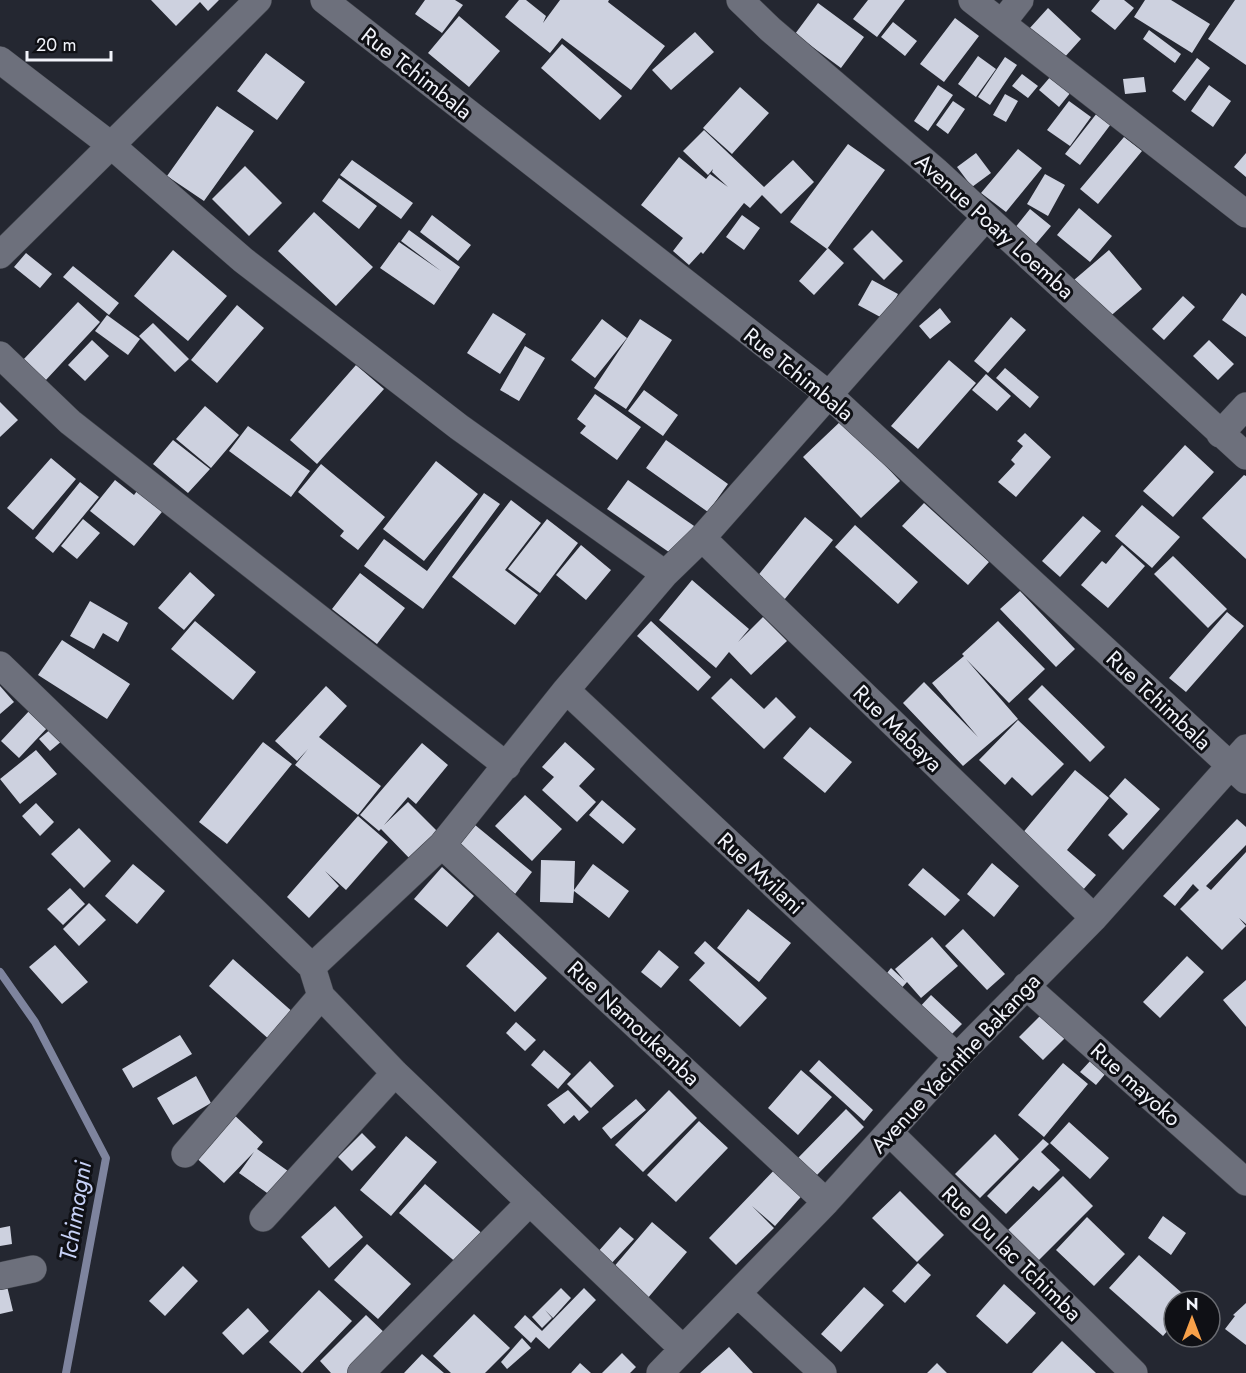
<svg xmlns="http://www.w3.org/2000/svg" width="1246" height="1373" font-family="Jost,sans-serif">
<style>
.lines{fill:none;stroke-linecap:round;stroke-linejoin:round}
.stream{stroke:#7e849e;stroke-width:8}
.building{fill:#cdd1df}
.minor-casing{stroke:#3f424a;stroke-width:28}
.minor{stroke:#6d707c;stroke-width:27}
.labels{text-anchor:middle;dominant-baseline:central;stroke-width:6;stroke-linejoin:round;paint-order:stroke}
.street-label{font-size:22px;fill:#f1f3fa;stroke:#0f1015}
.water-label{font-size:24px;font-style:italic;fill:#c7d1f6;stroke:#0f1015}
</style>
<rect width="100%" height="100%" fill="#242731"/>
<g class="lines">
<path class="stream" d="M0,972L35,1022L106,1158L66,1373"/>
</g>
<path class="building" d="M151,0H219L208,11L200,2L176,26Z
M425,0H455L463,5L442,33L415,14Z
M519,0H526L546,16L543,23L560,0H609L608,2L665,46L631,90L562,38L550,53L505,17Z
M868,0H905L877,37L853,19Z
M1100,0H1124L1134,8L1115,30L1091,11Z
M1145,0H1171L1210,24L1192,53L1134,17Z
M1235,0H1246V65L1208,39Z
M818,3L864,37L841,68L795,34Z
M1048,8L1081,39L1063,59L1029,29Z
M459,16L500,51L469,87L428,53Z
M955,18L979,36L944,82L920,64Z
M893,22L917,41L905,56L881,37Z
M1149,30L1181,54L1175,63L1143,39Z
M695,32L714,52L671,90L652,70Z
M562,44L622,96L600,120L541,68Z
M266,53L305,82L277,120L237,91Z
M978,56L996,69L976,97L958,84Z
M1005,57L1017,65L990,105L978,97Z
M1197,58L1210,68L1185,101L1172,91Z
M1022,74L1038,86L1028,98L1012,86Z
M1051,76L1071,92L1059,107L1039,90Z
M1144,77L1146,92L1125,94L1123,79Z
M938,85L953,95L928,131L914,121Z
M1209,85L1231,101L1213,127L1191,111Z
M740,87L769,113L732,154L703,128Z
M1005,94L1018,101L1006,122L993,115Z
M953,101L965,109L948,134L936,125Z
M1069,101L1091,117L1070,146L1047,130Z
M217,106L254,131L204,201L167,176Z
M1097,113L1111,124L1080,165L1065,154Z
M704,130L764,187L793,160L814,182L781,214L762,195L750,208L744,203L703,254L701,252L689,265L673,251L683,238L641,205L679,157L706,179L710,174L728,187L712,172L713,169L708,175L683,151Z
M1124,137L1142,151L1098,204L1080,189Z
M848,144L885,170L827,249L790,222Z
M1018,149L1042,168L1006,212L981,193Z
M976,153L991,173L972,187L957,167Z
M1246,153V177L1234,167Z
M352,160L413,203L401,219L340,175Z
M245,166L282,203L249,236L212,199Z
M1045,174L1065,185L1048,216L1027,204Z
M339,178L377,206L359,229L322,201Z
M1079,208L1112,236L1090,262L1057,235Z
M1030,209L1051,226L1034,246L1014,229Z
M314,212L373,267L336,306L278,251Z
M432,215L471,245L458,261L420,232Z
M742,215L760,228L744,250L726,237Z
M409,230L460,267L434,305L380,268L399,242L441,271L401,241Z
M872,230L903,261L884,280L853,249Z
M828,248L844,263L814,295L799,281Z
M173,250L227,296L188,341L134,296Z
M1109,250L1142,289L1107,319L1074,280Z
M26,253L52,274L40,288L14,267Z
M73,266L119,303L109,315L63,277Z
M872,280L898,294L884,319L858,305Z
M1242,293L1246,296V337L1222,320Z
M1183,296L1195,307L1164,340L1152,329Z
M78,302L100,322L45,381L23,360Z
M237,305L264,328L217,383L191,360Z
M940,308L951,322L930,339L919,326Z
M493,313L526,334L500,374L467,353Z
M107,315L140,339L128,355L95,331Z
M1011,317L1026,330L988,373L974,361Z
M602,319L627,338L595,378L571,360Z
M640,319L672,340L626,409L594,388Z
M153,323L189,359L175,372L139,336Z
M92,340L109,356L85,381L68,365Z
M1209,340L1234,364L1218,380L1193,356Z
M525,346L545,358L519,401L500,390Z
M949,360L976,383L918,449L891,426Z
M356,365L384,389L317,464L290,440Z
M1005,368L1039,397L1030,408L996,378Z
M986,374L1011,396L997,411L972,390Z
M644,390L678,415L663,436L628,411Z
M595,394L641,427L617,460L580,433L586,426L577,419Z
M0,402L18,420L0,437Z
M205,406L239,435L211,468L176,439Z
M842,420L900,481L861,518L803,457Z
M248,426L310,471L291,497L229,451Z
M1025,433L1051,457L1016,497L998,482L1015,464L1011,460L1023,446L1017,441Z
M173,440L210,469L188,493L153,464Z
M666,440L728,484L708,512L646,468Z
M1185,445L1214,472L1173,517L1143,491Z
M51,458L76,479L33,530L7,508Z
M436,461L478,494L424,561L383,529Z
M321,464L385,517L358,550L340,536L344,531L298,492Z
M1244,475L1246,476V559L1202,518Z
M115,480L134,495L140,487L166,507L134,546L90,511Z
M628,480L697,528L676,557L607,509Z
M80,482L99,497L53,553L35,538Z
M484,493L500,504L423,609L364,566L384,539L427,571Z
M511,500L541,523L505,570L538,595L515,625L452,577Z
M924,503L989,562L968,585L902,526Z
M1142,505L1180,537L1152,568L1115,536Z
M1083,516L1101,531L1060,577L1042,561Z
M805,517L833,540L784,600L756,578Z
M83,519L100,533L77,559L61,546Z
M547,519L578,543L540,593L508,569Z
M855,525L918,582L898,604L835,547Z
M581,545L611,570L586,600L556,575Z
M1122,545L1145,566L1108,608L1081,585L1102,561L1106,564Z
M1173,556L1227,609L1208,628L1154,574Z
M190,572L215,595L184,630L158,608Z
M360,573L405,608L377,644L332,609Z
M692,580L749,629L738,642L763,617L787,641L751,675L729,652L716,668L659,620Z
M1020,591L1075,649L1056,667L1000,609Z
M90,601L128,623L118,642L103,633L94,649L70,636Z
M1227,612L1244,626L1186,692L1169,678Z
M195,621L256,672L233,700L171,649Z
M651,621L711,677L698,691L637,636Z
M998,621L1045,669L1009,703L966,659L1018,719L963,766L903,703L924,682L978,737L932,683L964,656L962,654Z
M62,640L130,684L107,719L38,675Z
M731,678L764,709L776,697L796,717L764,749L711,698Z
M1042,685L1105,747L1090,762L1028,699Z
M0,686L14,702L0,714Z
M326,686L347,706L319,737L381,786L358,815L295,765L308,749L297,761L275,741Z
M30,710L48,727L19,758L1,741Z
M1018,720L1064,764L1032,796L1012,777L1005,785L979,760Z
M810,727L852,762L825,793L783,758Z
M52,728L63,740L50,751L39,739Z
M263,742L292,764L227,844L199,822Z
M565,742L595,769L579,786L596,802L577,822L542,790L554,777L542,767Z
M422,743L448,765L416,804L408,797L384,825L408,802L441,835L413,862L381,829L379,831L360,815Z
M36,750L57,774L20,804L0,779Z
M1075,770L1109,798L1067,850L1096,875L1082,891L1021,835Z
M1125,778L1160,809L1123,850L1108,835L1128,814L1109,796Z
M525,795L562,829L532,861L495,826Z
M602,800L636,829L623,844L589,815Z
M36,803L54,822L40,836L22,816Z
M358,816L388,842L346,890L325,871L339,886L309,918L287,897Z
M1237,819L1246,827V845L1206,886L1211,890L1246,852V924L1239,918L1246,926L1222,950L1180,909L1199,890L1193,884L1175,906L1163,896Z
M469,820L532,872L515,894L451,841Z
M79,828L111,861L84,888L51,854Z
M541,860L575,861L574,890L593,864L629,891L609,918L574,891L573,903L540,902Z
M992,863L1019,886L994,917L967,894Z
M133,864L165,891L137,924L105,896Z
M442,867L474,896L447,927L414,899Z
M923,868L960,900L945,916L908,885Z
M70,888L85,904L63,925L47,909Z
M89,903L106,920L79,946L63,929Z
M748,909L791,943L759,982L717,948Z
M963,929L1005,974L987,990L945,946Z
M498,932L547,978L515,1012L466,966Z
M932,937L958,966L921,998L907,982L898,992L883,978L891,968L905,981L895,969Z
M705,941L767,998L740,1027L689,980L705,963L694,953Z
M55,945L88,982L62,1004L29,967Z
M659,950L679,967L661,988L641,972Z
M1187,956L1204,972L1160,1018L1143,1002Z
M233,959L295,1014L271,1041L209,986Z
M1246,980V1027L1223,1000Z
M931,995L962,1024L946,1040L916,1011Z
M1041,1015L1065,1038L1043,1060L1019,1037Z
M516,1022L536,1040L525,1051L506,1033Z
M180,1035L192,1054L133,1088L122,1069Z
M544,1050L571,1074L558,1089L531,1065Z
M819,1060L873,1110L864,1121L809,1071Z
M1091,1060L1106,1073L1096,1085L1080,1072Z
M590,1061L614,1086L591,1108L567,1084Z
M1063,1063L1088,1084L1044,1137L1018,1115Z
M801,1070L832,1097L798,1135L768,1108Z
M196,1076L211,1103L173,1125L157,1098Z
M568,1090L589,1112L579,1121L574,1115L564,1124L547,1105Z
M669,1090L697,1118L643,1172L615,1145Z
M636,1099L646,1110L611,1139L602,1128Z
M846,1109L864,1127L815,1177L797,1159Z
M231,1112L263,1142L257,1149L288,1171L270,1195L239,1173L254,1152L224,1183L192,1154Z
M699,1121L728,1148L676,1202L647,1175Z
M1069,1122L1109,1158L1090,1179L1050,1143Z
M362,1133L376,1147L352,1171L338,1157Z
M995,1134L1019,1159L980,1198L955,1174Z
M406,1136L437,1162L391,1216L360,1190Z
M1043,1139L1049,1144L1041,1152L1060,1170L1039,1191L1033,1186L1006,1214L987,1196Z
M779,1165L807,1190L775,1226L752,1206L774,1228L736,1265L709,1238Z
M1063,1176L1093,1206L1037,1262L1006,1232Z
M425,1184L485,1236L459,1265L399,1213Z
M900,1191L944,1235L917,1262L872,1218Z
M335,1206L363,1237L329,1268L301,1237Z
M1163,1216L1186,1233L1171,1255L1148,1238Z
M1087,1217L1125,1254L1094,1286L1056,1250Z
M652,1222L687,1252L647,1299L612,1269Z
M10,1226L12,1244L0,1246V1228Z
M620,1227L634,1239L609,1266L596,1254Z
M367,1244L411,1284L378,1319L334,1280Z
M1139,1255L1191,1301H1174V1323L1163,1336L1109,1288Z
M918,1263L931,1275L905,1303L892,1291Z
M183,1266L198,1281L165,1316L149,1301Z
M1004,1284L1036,1313L1007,1344L976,1316Z
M7,1286L13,1311L0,1314V1287Z
M864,1287L884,1305L841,1352L821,1334Z
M561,1288L571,1298L553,1318L545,1310L552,1318L542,1328L532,1317Z
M584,1288L596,1300L549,1349L536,1337L531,1343L514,1327L525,1315L542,1331Z
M319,1290L352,1321L302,1373L269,1342Z
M1246,1303V1345L1225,1329L1235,1316L1233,1315Z
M248,1308L269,1331L243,1355L222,1333Z
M474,1314L510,1348L485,1373H451L433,1356Z
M366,1315L390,1338L355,1373H331L320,1361Z
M522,1338L531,1348L507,1369L501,1362Z
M1062,1341L1096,1373H1032Z
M729,1347L753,1373H700Z
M622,1353L636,1367L630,1373H602Z
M422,1354L444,1373H404Z
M580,1363L591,1373H571Z
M937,1363L947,1373H927Z"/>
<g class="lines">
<defs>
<path id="minor" d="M324,0L828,394L1246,780
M740,0L770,29L936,171L1246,456
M972,0L1246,214
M1002,23L1020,0
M0,60L112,146L243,260L459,427L665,574
M0,255L258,0
M0,355L70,422L507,766
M1220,434L1246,406
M702,538L1094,918
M0,665L312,967
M566,690L957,1057
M442,845L826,1202
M1026,986L1246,1182
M321,996L395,1073L683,1349
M890,1133L1134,1373
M185,1154L321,996L312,967L442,845L566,690L665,574L702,538L986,217
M263,1218L395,1073
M0,1276L33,1269
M738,1294L823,1373
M361,1373L530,1202
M660,1373L826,1202L957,1057L1094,918L1246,748"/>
</defs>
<use href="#minor" class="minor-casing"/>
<use href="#minor" class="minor"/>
</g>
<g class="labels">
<g class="street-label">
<text transform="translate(417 73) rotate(38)">Rue Tchimbala</text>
<text transform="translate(995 226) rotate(42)">Avenue Poaty Loemba</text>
<text transform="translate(799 374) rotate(39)">Rue Tchimbala</text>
<text transform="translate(1159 700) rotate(43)">Rue Tchimbala</text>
<text transform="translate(898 728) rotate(44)">Rue Mabaya</text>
<text transform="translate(761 873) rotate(43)">Rue Mvilani</text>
<text transform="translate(634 1023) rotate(43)">Rue Namoukemba</text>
<text transform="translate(955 1063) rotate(-47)">Avenue Yacinthe Bakanga</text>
<text transform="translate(1136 1084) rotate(42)">Rue mayoko</text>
<text transform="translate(1012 1253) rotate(44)">Rue Du lac Tchimba</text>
</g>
<g class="water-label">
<text transform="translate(75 1211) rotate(-81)">Tchimagni</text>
</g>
</g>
<g transform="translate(1192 1319)"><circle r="28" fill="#0f1015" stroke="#696b71" stroke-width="1.5"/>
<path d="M0-4.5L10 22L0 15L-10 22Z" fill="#f8a14a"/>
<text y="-9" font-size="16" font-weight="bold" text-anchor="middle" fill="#f1f3fa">N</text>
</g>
<path d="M27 51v9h84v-9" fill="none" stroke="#f1f3fa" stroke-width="3"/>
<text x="36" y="51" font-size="18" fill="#f1f3fa" stroke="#0f1015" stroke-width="4.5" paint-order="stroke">20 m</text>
</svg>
